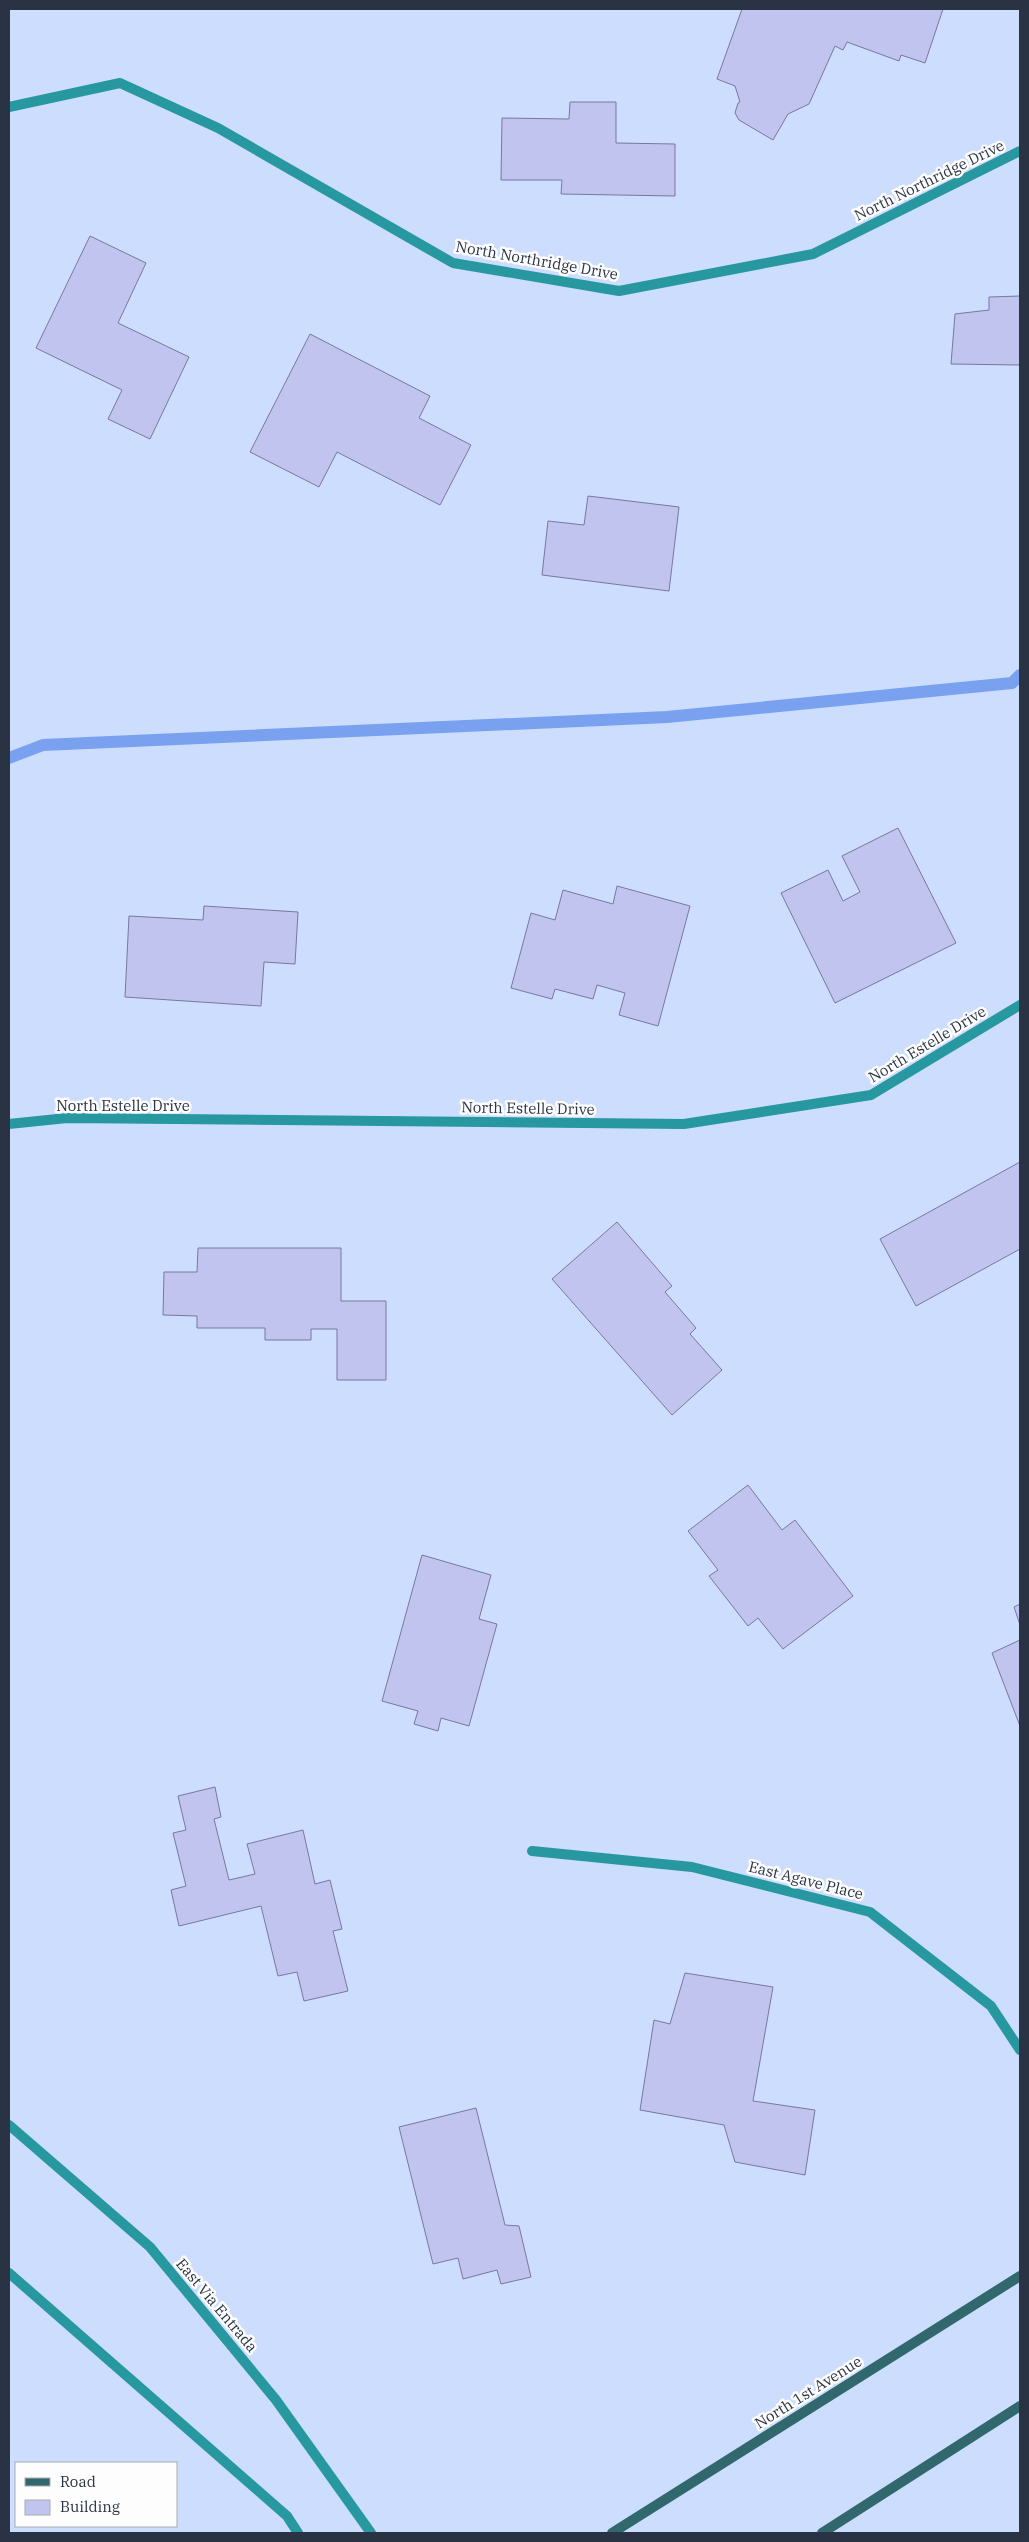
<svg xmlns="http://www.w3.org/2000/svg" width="1029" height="2542" font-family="'IBM Plex Serif',serif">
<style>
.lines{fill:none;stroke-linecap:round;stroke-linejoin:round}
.stream{stroke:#79a1ef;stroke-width:12}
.building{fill:#c2c4f0;stroke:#7778a1}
.minor{stroke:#2797a0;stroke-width:10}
.secondary{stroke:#31686d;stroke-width:10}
.labels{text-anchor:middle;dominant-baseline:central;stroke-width:5;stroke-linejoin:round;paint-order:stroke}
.street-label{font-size:15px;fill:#2a3343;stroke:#fdfdfd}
</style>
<rect width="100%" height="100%" fill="#ccddfe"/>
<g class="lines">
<path class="stream" d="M9,758L43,745L667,717L1012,683L1020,675"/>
</g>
<path class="building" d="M742,9H943L925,63L901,55L899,61L847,42L843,50L835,46L809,104L788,114L773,140L739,120L735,113L738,103L740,102L735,86L717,79Z
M570,102H616V143L675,144V196L561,194L562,180H501L502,118L569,119Z
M90,236L146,263L118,323L189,357L150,439L108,419L122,390L36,348Z
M1020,296V365L951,364L955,314L989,310V297Z
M310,334L430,396L419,418L471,445L440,505L337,452L319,487L250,452Z
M588,496L679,507L669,591L542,575L548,521L584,525Z
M898,828L956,943L835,1003L781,893L828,870L843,901L860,892L842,856Z
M617,886L690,906L658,1026L619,1015L625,993L597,985L593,999L555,989L552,999L511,988L531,913L555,920L563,890L613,904Z
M204,906L298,912L295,964L264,962L261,1006L125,997L129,916L203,920Z
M1020,1162V1249L916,1306L880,1239Z
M617,1222L672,1286L665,1292L696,1328L690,1334L722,1370L672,1415L552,1279Z
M198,1248H341V1301H386V1380H337V1329H311V1340H265V1328H197V1316L163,1315L164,1272H197Z
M748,1485L782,1530L795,1520L853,1596L783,1649L758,1618L748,1626L709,1576L718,1570L688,1531Z
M422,1555L491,1575L479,1619L497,1624L469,1726L441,1718L438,1731L414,1724L418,1711L382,1701Z
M1020,1604V1625L1014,1607Z
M1020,1640V1726L992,1653Z
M215,1787L221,1817L214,1819L229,1880L255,1874L247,1844L303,1830L315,1884L330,1880L342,1929L333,1931L348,1991L304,2001L297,1972L278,1976L261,1906L179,1926L171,1890L186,1886L173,1833L186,1830L178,1796Z
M685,1973L773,1987L753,2101L815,2110L805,2175L735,2162L724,2125L640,2110L654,2020L670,2024Z
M476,2108L505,2225L519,2226L531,2277L501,2284L497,2270L463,2279L458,2258L433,2264L399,2127Z"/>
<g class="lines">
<path class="minor" d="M9,107L120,83L218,128L453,263L619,291L813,254L1020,151
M9,1124L67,1118L684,1124L871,1095L1020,1005
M532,1851L692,1867L870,1912L991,2006L1020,2050
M9,2125L150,2247L276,2400L371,2533
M9,2273L287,2516L298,2533"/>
<path class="secondary" d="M612,2533L1020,2276
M822,2533L1020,2406"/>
</g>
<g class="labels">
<g class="street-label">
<text transform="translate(929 180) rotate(-26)">North Northridge Drive</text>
<text transform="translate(537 260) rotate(10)">North Northridge Drive</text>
<text transform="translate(927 1044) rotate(-31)">North Estelle Drive</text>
<text x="123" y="1105">North Estelle Drive</text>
<text transform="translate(528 1108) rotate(1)">North Estelle Drive</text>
<text transform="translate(806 1880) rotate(14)">East Agave Place</text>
<text transform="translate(217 2305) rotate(50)">East Via Entrada</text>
<text transform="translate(808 2392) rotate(-32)">North 1st Avenue</text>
</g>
</g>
<rect width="1029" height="2542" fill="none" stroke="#2a3343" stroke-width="20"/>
<rect x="15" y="2462" width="162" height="65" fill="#fdfdfd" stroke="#a9acb3"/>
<rect x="25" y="2478" width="25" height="8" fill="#31686d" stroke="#a9acb3"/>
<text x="60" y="2487" font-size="15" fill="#2a3343">Road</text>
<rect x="25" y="2500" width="25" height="15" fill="#c2c4f0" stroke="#a9acb3"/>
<text x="60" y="2512" font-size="15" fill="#2a3343">Building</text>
</svg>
